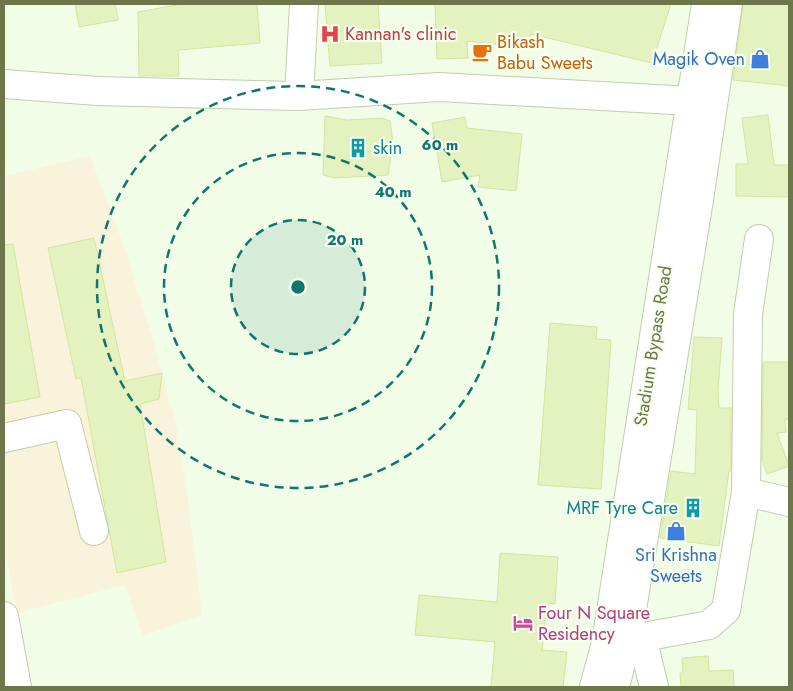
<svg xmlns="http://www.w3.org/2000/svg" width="793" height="691" font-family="Jost,sans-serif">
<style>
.medical{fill:#faf3db}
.building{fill:#e4f2bf;stroke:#d3e59f}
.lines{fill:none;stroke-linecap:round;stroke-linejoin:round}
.minor-casing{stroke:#c2cdab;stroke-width:30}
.minor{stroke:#fff;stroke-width:28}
.ring{fill:none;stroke:#0f766e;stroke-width:2.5;stroke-dasharray:9 6}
.labels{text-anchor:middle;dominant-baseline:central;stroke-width:4.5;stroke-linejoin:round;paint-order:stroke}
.health-label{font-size:18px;fill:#be3a42;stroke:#f7ffee;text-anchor:start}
.food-label{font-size:18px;fill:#c56008;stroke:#f7ffee;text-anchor:start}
.shop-label{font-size:18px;fill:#366cbe;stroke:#f7ffee;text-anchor:end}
.culture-label{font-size:18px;fill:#0d838f;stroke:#f7ffee;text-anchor:start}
.street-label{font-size:18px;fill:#6d774b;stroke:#f7ffee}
.hotel-label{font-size:18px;fill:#b23c85;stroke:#f7ffee;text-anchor:start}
.centre{fill:#0f766e;stroke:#f7ffee;stroke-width:2.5}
.ring-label{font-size:15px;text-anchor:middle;font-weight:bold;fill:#0f766e;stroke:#f7ffee;stroke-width:4.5;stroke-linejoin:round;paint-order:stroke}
</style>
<rect width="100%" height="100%" fill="#f2fde8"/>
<path class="medical" d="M90,156L126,252L154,343L177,429L188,498L202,615L143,636L125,585L17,613L4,546V176Z"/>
<path class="building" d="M75,4H115L118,20L79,27Z
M182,4H257L260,43L178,50L179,76H139L138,12Z
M325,4H378L382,63L330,66Z
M435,4H671L652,63L531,34L530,48L467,41L468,58L437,59Z
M743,4H789V86L733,80Z
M768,115L774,165H789V197L736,196V164H748L742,118Z
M325,116L347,120L382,118L390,121L393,143L388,175L335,178L323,175Z
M465,117L467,128L522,134L516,191L478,187L480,175L442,182L432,123Z
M94,238L125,381L162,373L159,399L140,404L166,562L117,573L81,378L76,379L48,248Z
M13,244L40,397L4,404V245Z
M550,323L597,327L596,339L611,340L601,489L538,485Z
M694,337L722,338L718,390L719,408H731V471H729L719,546L660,538L671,471L695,474L697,410L688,409Z
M763,362H789V419H785L786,432L777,433L789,466L767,474L762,460Z
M500,553L558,557L555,604L547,603L542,650L567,652L563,687H491L495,642L415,635L419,595L497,602Z
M708,656L709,671L733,670L734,687H681L680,673H683L682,658Z"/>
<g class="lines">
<defs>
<path id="minor" d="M4,84L98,91L299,96L439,87L691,101L713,105
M299,96L304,4
M4,438L67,424L94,531
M746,492L789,502
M4,616L17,687
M642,637L654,687
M627,640L709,625L726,610L746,492L748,314L759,239
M594,687L606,643L706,4
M615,687L627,640L699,200L728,4"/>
</defs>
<use href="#minor" class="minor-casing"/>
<use href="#minor" class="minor"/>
</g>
<circle cx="298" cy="287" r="67" fill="#0f766e" fill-opacity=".12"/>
<g class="ring">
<circle cx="298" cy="287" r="67"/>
<circle cx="298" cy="287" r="134"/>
<circle cx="298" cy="287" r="201"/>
</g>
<defs>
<symbol id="hospital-bare" viewBox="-9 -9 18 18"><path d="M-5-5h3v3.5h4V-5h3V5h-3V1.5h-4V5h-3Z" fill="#e0444e" stroke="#f7ffee" stroke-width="2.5" paint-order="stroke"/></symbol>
<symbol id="cafe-bare" viewBox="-9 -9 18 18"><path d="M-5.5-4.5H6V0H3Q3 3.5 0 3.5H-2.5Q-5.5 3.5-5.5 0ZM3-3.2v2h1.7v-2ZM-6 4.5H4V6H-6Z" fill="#e8710a" stroke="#f7ffee" stroke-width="2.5" paint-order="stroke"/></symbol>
<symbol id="shop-bare" viewBox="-9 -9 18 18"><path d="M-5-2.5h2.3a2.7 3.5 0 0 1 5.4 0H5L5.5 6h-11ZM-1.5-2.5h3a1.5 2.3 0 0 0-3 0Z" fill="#3f7fe0" stroke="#f7ffee" stroke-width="2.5" paint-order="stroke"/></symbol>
<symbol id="building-bare" viewBox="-9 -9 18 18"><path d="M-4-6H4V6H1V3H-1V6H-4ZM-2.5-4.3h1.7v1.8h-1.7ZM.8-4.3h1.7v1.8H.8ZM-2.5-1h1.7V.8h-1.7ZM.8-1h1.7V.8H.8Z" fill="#0f9aa8" stroke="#f7ffee" stroke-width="2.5" paint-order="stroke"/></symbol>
<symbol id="hotel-bare" viewBox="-9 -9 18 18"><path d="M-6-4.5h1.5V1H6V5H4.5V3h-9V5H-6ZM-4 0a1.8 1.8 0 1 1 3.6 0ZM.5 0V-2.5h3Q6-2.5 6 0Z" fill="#d1479c" stroke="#f7ffee" stroke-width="2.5" paint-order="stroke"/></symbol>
</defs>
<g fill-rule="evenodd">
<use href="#hospital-bare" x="316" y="20" width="28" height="28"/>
<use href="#cafe-bare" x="468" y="38" width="28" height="28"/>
<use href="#shop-bare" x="746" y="45" width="28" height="28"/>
<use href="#building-bare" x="344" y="134" width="28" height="28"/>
<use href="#building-bare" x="679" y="494" width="28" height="28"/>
<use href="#shop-bare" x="662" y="517" width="28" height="28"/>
<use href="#hotel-bare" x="509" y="609" width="28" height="28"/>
</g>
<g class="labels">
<g class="health-label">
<text x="345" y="34">Kannan's clinic</text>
</g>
<g class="food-label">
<text x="497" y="42">Bikash<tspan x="497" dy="21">Babu Sweets</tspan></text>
</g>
<g class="shop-label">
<text x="745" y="59">Magik Oven</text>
<text x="676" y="555" text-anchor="middle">Sri Krishna<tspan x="676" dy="21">Sweets</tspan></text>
</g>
<g class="culture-label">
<text x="373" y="148">skin</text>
<text x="678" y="508" text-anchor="end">MRF Tyre Care</text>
</g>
<g class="street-label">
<text transform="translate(653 346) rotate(-81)">Stadium Bypass Road</text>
</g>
<g class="hotel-label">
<text x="538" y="613">Four N Square<tspan x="538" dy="21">Residency</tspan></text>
</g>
</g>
<circle cx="298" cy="287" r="8" class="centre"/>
<g class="ring-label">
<text x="440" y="150">60 m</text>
<text x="393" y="197">40 m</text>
<text x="345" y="245">20 m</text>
</g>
<rect width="793" height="691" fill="none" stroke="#6d774b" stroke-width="10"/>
</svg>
